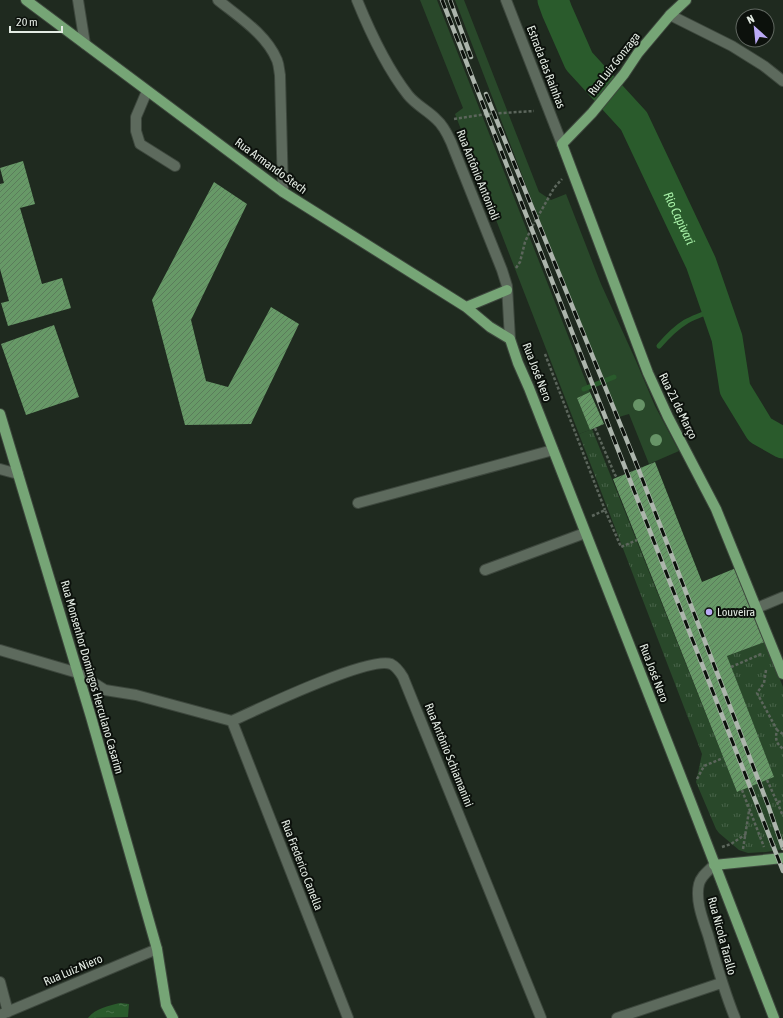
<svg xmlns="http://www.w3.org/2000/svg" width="783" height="1018" font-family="'Asap Condensed',sans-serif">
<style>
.green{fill:#29482a}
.park{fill:url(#park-tufts)}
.water{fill:url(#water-ripples)}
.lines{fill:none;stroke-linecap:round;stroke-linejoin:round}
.stream{stroke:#2a5b2c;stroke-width:5}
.river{stroke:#2a5b2c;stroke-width:31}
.building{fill:url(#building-hatch)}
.minor-casing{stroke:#3d473d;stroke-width:12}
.major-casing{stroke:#3d473d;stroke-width:12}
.path{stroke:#5c665c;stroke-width:2.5;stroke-dasharray:3 2;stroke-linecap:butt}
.minor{stroke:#5d6a5d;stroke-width:10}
.major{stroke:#76a576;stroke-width:10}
.rail-casing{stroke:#acb5ac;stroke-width:4.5}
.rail{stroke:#0c110c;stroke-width:3;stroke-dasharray:9;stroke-linecap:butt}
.tree{fill:#679467}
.poi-dot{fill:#bbaaf6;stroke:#0c110c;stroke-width:1.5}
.labels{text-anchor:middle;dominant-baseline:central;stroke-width:4;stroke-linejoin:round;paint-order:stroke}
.street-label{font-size:12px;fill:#e4ece4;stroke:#0c110c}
.poi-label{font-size:12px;fill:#e4ece4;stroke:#0c110c;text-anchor:start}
.water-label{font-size:13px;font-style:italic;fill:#a7f0a7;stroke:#0c110c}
</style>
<defs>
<pattern id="park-tufts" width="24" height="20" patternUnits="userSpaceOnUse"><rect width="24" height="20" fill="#29482a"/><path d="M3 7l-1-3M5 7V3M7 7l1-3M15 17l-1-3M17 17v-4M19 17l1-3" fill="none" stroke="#486349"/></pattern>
<pattern id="water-ripples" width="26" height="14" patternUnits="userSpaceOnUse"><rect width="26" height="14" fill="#2a5b2c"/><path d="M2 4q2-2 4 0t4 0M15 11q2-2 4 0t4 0" fill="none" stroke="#49734a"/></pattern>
<pattern id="building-hatch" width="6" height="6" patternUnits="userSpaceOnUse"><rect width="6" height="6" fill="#679967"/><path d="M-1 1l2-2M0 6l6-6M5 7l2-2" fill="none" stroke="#5b7c5b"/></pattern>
</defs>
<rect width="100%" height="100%" fill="#1f2a1f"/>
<path class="green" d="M420,0H437L590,392L577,398L590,430L579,434L455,114L463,108Z
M455,0H464L539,192L551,200L566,194L601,284L636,361L655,406L679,451L649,464L629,414L619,417L532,201Z"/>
<path class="park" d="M592,429L737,792L774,777L727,656L765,642L783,687V849L766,852L748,853L739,850L719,833L716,829L696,782L702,754L579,434Z"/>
<path class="water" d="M120,1003L129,1004L128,1017L88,1018C96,1008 108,1006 120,1003Z"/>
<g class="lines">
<path class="stream" d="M659,346C680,322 688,319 717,309
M584,389L614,377"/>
<path class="river" id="s1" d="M553,0L557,11L579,61L634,121L701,263L727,338L735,389L760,430L783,443"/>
</g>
<path class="building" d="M23,161L35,204L20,208L42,284L62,278L71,308L8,326L1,303L9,301L0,269V184L4,183L0,168Z
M214,182L247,204L191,320L206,381L228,387L271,307L299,324L251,424L185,425L152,300Z
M54,325L79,397L26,415L1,344Z
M590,392L604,424L590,430L577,398Z
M655,462L702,582L736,568L765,642L727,656L774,777L737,792L613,479Z"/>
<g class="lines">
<defs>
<path id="minor" d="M78,0L85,44
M218,0C239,17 266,34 277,60C279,65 279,70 280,75L283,192
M357,0C370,32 387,68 408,95C416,105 427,110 436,119C443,125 447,133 451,142L502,270L507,286L510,339
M506,0L562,144
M670,15L732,46L764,66L783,81
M147,91L136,117V131L140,144L175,166
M0,469L18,474
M358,503L553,450
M485,570L585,533
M757,608L783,597
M0,650L78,673L105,690L136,695L232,721
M232,721C258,709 369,656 391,664C397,667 400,672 403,677L541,1018
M232,721L348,1018
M714,865C708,871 701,876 699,884C695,900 703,920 708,935C716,963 724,991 735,1018
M0,982L8,1012
M0,1015L157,949
M617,1018L721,983"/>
<path id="major" d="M26,0L283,192L466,307L490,327L510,339L518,363L529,388L690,800L774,1018
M686,0L670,15L638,53L624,74L592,113L562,144L648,373L668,417L716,509L783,674
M466,307L507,290
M0,414L91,717L157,949L166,1005L173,1018
M714,865L783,858"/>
</defs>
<use href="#minor" class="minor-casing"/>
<use href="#major" class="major-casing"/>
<path class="path" d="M454,119L487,114L534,111
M516,268L520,262L525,242L532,227L554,188L562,179
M545,354L605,510
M595,428L615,475L617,477
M592,516L605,510L621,547L637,540
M731,667L761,654
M766,670L764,683L757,693L777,730
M783,734L777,730C775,739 776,743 783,749
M697,779L704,766L723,758
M767,780L777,802L783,801
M742,790L764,847
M777,802L783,816
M722,847L731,844L746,834
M743,849L749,811"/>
<use href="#minor" class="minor"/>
<use href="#major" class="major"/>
<defs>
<path id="rail" d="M442,0L783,871
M450,0L471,57
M486,94L638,468L768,805L783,848"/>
</defs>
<use href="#rail" class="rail-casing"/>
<use href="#rail" class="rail"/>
</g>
<g class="tree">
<circle cx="639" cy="405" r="6"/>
<circle cx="656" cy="440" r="6"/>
</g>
<circle class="poi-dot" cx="709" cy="612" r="4"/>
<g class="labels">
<g class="street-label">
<text transform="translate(614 64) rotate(-52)">Rua Luiz Gonzaga</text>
<text transform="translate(546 67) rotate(69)">Estrada das Rainhas</text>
<text transform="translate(271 166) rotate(36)">Rua Armando Stech</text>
<text transform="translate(478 175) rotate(68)">Rua Antônio Antonioli</text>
<text transform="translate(537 372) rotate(69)">Rua José Nero</text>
<text transform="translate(678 406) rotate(64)">Rua 21 de Março</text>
<text transform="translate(654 673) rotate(69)">Rua José Nero</text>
<text transform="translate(92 677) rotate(74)">Rua Monsenhor Domingos Herculano Casarim</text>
<text transform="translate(449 755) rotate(68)">Rua Antônio Schiamanini</text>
<text transform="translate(302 865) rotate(69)">Rua Frederico Canella</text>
<text transform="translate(722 936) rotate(75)">Rua Nicola Tarallo</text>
<text transform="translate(73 970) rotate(-23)">Rua Luiz Niero</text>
</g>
<g class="poi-label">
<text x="717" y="612">Louveira</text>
</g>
<g class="water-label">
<text stroke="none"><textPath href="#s1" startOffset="255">Rio Capivari</textPath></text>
</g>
</g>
<g transform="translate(755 28) rotate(333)"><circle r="19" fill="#0c110c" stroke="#626962"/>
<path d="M0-3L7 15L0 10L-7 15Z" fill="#bbaaf6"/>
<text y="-6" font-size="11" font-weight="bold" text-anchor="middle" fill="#e4ece4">N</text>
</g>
<path d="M10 26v6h52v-6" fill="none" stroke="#e4ece4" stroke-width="2"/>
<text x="16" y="26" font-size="12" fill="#e4ece4" stroke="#0c110c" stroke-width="3" paint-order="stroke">20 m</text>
</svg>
